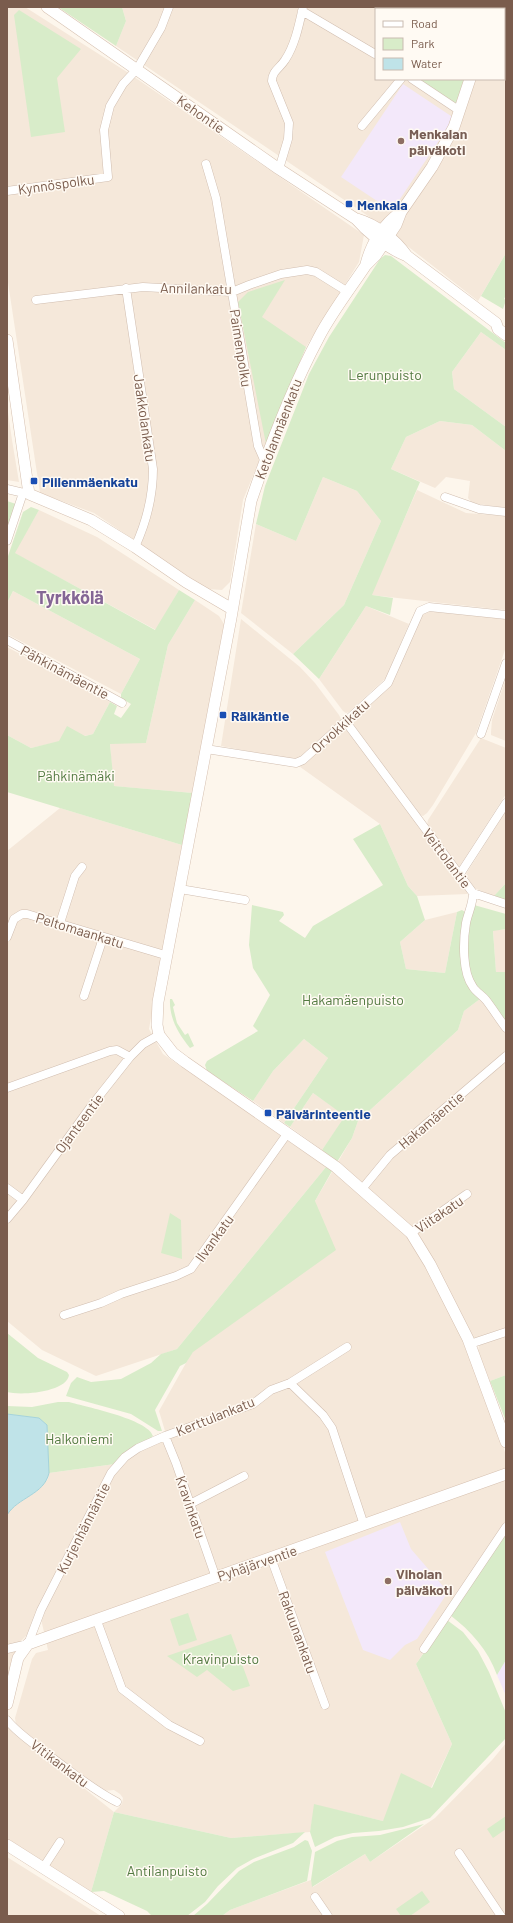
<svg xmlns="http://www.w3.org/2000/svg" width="513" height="1923" font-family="Barlow,sans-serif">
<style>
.residential{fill:#f5e8da;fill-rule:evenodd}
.education{fill:#f3e8fa}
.green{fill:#d8ecc9}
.water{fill:#bfe3e8;stroke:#a5d3da}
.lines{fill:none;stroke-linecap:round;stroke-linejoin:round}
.street-casing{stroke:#d1beb0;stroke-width:9}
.secondary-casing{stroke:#d6c0b0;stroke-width:12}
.street{stroke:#fff;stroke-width:8}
.secondary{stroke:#fff;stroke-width:11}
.education-dot{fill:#8d6e63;stroke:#fffaf3;stroke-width:1.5}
.transit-dot{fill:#1a4fb4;stroke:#fffaf3;stroke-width:1.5}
.labels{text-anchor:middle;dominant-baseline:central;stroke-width:3;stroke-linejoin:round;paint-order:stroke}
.street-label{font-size:14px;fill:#7a5c4d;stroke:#fffaf3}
.education-label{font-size:14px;font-weight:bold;fill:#785e54;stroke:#fffaf3;text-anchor:start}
.transit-label{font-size:14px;font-weight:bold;fill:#164399;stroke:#fffaf3;text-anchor:start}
.park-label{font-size:14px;fill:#537a41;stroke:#fffaf3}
.district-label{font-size:18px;font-weight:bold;fill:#846695;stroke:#fffaf3}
</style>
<rect width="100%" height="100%" fill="#fdf6ec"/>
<path class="residential" d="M7,7H25L127,72L364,235L359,262L306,347L243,500L230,582L222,590L207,589L94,513L40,493L7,276Z
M122,7H506V253L478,301L374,220L116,46L126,21ZM376,9H504V79H376Z
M481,332L506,350V427L454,389L452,372Z
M7,405L12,440L19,482L7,480Z
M440,421L472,425L506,451V508L472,503L468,498L470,481L446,477L435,488L391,469L406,437Z
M323,477L357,491L381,521L344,605L293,654L241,613L256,524L296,541Z
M417,490L466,513L506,516V609L504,610L371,595Z
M39,510L97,537L179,590L156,630L14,553Z
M13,591L140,659L121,694L7,634V603Z
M195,600L219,616L224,624L193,793L113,786L110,743H146L168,645Z
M366,606L409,624L386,678L349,712L346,713L343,711L319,679Z
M427,611L505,619L506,647L476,733L433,805L427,813L423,816L419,815L354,726V723L355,719L391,684L423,613Z
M241,619L300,667L315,683L339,715L346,729L467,889V894L417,896L408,886L380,824L289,759L221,746Z
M7,647L110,702L93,734L31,748L7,735Z
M506,678V741L491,735V732L492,720Z
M481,738L506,748V794L459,867L427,825L428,820Z
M60,808L182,845L149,1029L163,1054L326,1167L177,1349L96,1376L42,1350L7,1321V851Z
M506,811V883L494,896L474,888L465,877L466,874Z
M457,912L445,973L406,969L400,942L425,920Z
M506,929V972L496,973L493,930Z
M480,999L506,1023V1329L466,1342L506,1455V1532L416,1664L452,1744L431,1788L383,1821L315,1805L310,1832L231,1838L114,1812L91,1892L7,1839V1727L114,1812L122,1804L123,1798L120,1794L114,1790L102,1791L16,1725L15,1718L32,1659L36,1653L48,1650L41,1619L115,1473L128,1458L168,1431H165L159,1411L191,1354L315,1201L352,1138L358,1121L458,1030L464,1011Z
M304,1039L328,1058L284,1123L253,1101L273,1071Z
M313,1093L346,1116L322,1150L290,1127Z
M506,1334V1375L490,1381L478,1350L479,1346L482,1343Z
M115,1464L28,1634L20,1642L7,1646V1515L11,1508L37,1491L48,1479L49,1473Z
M16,1651L7,1685V1653Z
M506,1743V1916H222L230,1910L311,1880L313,1887L365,1854L370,1862L435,1818L493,1759Z
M7,1857L101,1916H7Z"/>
<path class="education" d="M403,84L454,118L392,211L341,177Z
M400,1522L411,1549L448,1592L417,1639L405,1645L390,1660L363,1650L325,1552Z
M506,1660V1696L497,1675Z"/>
<path class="green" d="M58,7H122L126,21L116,46Z
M19,10L81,49L57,78L65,132L31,137L14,15Z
M418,79H464L457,104Z
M506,253V295L504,299L506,300L503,309L481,296Z
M385,255L391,256L506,343V350L481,332L452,372L454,389L506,427V451L472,425L440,421L406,437L391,469L420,482L372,595L393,598L390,615L366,606L319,679L293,654L344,605L381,521L357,491L323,477L296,541L256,524L265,486L309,374L329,337L380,259Z
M285,280L262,317L306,347L266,444L238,302L248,292Z
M7,501L16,504L7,530Z
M31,507L39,510L15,553L155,630L179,590L195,600L168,645L146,743L110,744L114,786L193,793L182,845L7,792V735L31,748L59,741L67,726L85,736L93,734L110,702L117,706L114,714L121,718L131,704L121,698V694L140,659L13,591L7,603V559L23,512Z
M380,824L408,886L417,896L425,920L400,942L406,969L445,973L457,912L462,910L465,912L462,960L480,999L464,1011L458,1030L358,1121L352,1138L337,1162L322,1150L345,1116L313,1093L290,1127L284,1123L328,1058L304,1039L273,1071L253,1101L207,1071L205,1065L207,1061L258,1031L253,1026L270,995L253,968L249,945L252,905L283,912L284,915L279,921L305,938L313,926L383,885L353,839Z
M506,883V900L494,896Z
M474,905L506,914V929L493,931L496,972H506V1023C498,1013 479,995 474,985C462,961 466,929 474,905Z
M170,999H172L175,1005L173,1007L177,1023L185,1035L188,1033L194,1046L190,1048C178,1033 169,1018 170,999Z
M326,1167L332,1171L315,1201L336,1250L193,1352L186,1363L180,1366L155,1410L162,1431H158L131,1414L66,1396L71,1383L77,1377L91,1382L121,1379L151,1363L161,1354L177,1349Z
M170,1213L181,1220L182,1259L161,1253Z
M7,1333L38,1358L67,1372L69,1375C67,1392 21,1396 7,1392Z
M506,1375V1421L490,1381Z
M58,1402H69C86,1407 148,1419 153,1436L115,1464L49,1473L47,1425L39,1418L7,1414V1406L32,1407Z
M506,1532V1660L497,1675C488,1650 471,1631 450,1615Z
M188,1613L197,1640L179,1646L170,1619Z
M447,1620L463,1632L478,1651L489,1672L506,1713V1738L430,1818L403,1827L379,1831L353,1833L335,1837L315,1847L310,1832L314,1804L383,1821L401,1773L432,1788L452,1744L416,1664Z
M231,1634L250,1686L233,1691L207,1670L197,1677L167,1656Z
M114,1812L231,1838L305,1832L293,1843L253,1859L237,1868L218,1886L205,1902L187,1916H152L147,1911L104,1891L91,1892Z
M506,1816V1829L493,1838L487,1829Z
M424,1824L370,1862L365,1854L312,1887L311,1880L315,1852L337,1841L352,1837L380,1835Z
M305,1840L308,1841L312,1851L307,1881L230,1910L222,1916H193L207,1904L239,1871L254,1862L294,1847Z
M422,1891L430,1902L410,1916H401L396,1909Z"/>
<path class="water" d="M7,1414L39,1418L47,1425L49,1473C44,1495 18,1497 7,1515Z"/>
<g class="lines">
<defs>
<path id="street" d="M302,11L375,54
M412,79L460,111
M362,126L401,79
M206,164L216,198L258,446L265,462
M279,169L288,139L289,123L272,81C272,71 280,68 285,60C295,45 299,25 303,7
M7,191L108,177L104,130L110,106L123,84L137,69L161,28L169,7
M126,288L153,469C153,495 146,523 135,547
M36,300L143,287L232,292L249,285L281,274L307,270L316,272L348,292
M7,489L28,494
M445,497L479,509L506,512
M7,541L23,493
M7,640L122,703
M346,722L473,893C473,904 468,913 466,923C463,941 462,972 473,987C476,992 482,995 486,1000C493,1009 499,1019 506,1028
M481,734L506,663
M206,749L296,763L303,760L388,683L420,611L429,607L506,615
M460,874L506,803
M180,889L245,900
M473,893L506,904
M60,923L75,876L82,867
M7,937L14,919L22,914H27L165,955
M84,996L103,938
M7,1088L110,1051L117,1050L130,1057
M7,1188L23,1200
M362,1189L390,1155L506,1056
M7,1219L23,1200L92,1105L130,1057L143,1044L159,1035
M411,1233L467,1194
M64,1315L101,1303L121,1294L176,1276L191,1269L287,1134
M470,1344L506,1332
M290,1383L323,1415L332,1428L364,1525
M165,1436L176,1463L216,1578
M190,1504L244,1476
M271,1558L325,1705
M97,1621L122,1689L169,1725L200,1741
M7,1649L28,1644L41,1610L111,1473L125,1457L138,1448L165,1436L253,1404L271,1390L290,1383L347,1347
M424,1649L506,1527
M7,1720C19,1735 36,1745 51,1757C73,1773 93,1790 117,1802
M459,1853L501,1916
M43,1868L60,1842
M315,1897L328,1916"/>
<path id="secondary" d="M47,7L279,169L356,219C370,235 388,248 407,256
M490,9V7
M470,79L454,127L432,167L401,212L396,225L376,255L366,265C350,289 332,312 319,337C291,389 270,445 251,501L231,618L158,1002L157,1025L159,1035L173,1053L185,1062L336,1167L411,1233L430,1264L468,1339L506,1442
M357,219C377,225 395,239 407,256L496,323L498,329L506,335
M366,264C371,244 383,224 401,212
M7,340L29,494L91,520L135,547L186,582L232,609
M7,1704L18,1658L28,1644L506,1474
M7,1845L119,1916"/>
</defs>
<use href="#street" class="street-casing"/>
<use href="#secondary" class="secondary-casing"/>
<use href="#street" class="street"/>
<use href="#secondary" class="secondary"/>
</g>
<g class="education-dot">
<circle cx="401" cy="141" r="4"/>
<circle cx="388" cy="1581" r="4"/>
</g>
<g class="transit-dot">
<rect x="345" y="200" width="8" height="8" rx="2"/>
<rect x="30" y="477" width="8" height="8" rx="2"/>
<rect x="219" y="711" width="8" height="8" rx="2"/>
<rect x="264" y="1109" width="8" height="8" rx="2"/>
</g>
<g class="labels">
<g class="street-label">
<text transform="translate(201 114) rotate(35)">Kehontie</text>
<text transform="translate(56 184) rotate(-8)">Kynnöspolku</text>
<text transform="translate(196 288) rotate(1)">Annilankatu</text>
<text transform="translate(241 348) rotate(81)">Paimenpolku</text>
<text transform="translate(145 418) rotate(82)">Jaakkolankatu</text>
<text transform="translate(278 429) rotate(-69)">Ketolanmäenkatu</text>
<text transform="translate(65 672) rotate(28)">Pähkinämäentie</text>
<text transform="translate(340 726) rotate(-42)">Orvokkikatu</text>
<text transform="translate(447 858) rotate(53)">Veittolantie</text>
<text transform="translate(80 930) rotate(17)">Peltomaankatu</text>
<text transform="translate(431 1120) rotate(-40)">Hakamäentie</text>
<text transform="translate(79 1123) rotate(-53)">Ojanteentie</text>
<text transform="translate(439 1214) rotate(-34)">Viitakatu</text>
<text transform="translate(214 1238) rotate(-54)">Ilvankatu</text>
<text transform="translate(215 1416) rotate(-22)">Kerttulankatu</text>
<text transform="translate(191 1507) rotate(71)">Kravinkatu</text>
<text transform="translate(83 1528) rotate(-63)">Kurjenhännäntie</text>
<text transform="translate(257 1563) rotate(-19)">Pyhäjärventie</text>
<text transform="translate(298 1632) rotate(70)">Rakuunankatu</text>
<text transform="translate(60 1763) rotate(37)">Vitikankatu</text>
</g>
<g class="education-label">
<text x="409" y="133">Menkalan<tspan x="409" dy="16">päiväkoti</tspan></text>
<text x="396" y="1573">Viholan<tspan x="396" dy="16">päiväkoti</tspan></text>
</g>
<g class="transit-label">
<text x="357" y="204">Menkala</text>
<text x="42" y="481">Piilenmäenkatu</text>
<text x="231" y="715">Räikäntie</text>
<text x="276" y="1113">Päivärinteentie</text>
</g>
<g class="park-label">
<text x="385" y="374">Lerunpuisto</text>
<text x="76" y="775">Pähkinämäki</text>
<text x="353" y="999">Hakamäenpuisto</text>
<text x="79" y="1438">Halkoniemi</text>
<text x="221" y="1658">Kravinpuisto</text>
<text x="167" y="1870">Antilanpuisto</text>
</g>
<g class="district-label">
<text x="70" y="597">Tyrkkölä</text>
</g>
</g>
<rect width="513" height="1923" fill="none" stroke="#7a5c4d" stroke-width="16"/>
<rect x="375" y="8" width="130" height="72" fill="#fffaf3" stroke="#cabbb1"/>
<rect x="383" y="21" width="20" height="6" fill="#ffffff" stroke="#cabbb1"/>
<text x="411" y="28" font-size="12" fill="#7a5c4d">Road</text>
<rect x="383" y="38" width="20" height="12" fill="#d8ecc9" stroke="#cabbb1"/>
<text x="411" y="48" font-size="12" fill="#7a5c4d">Park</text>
<rect x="383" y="58" width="20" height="12" fill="#bfe3e8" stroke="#cabbb1"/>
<text x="411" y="68" font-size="12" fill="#7a5c4d">Water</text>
</svg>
